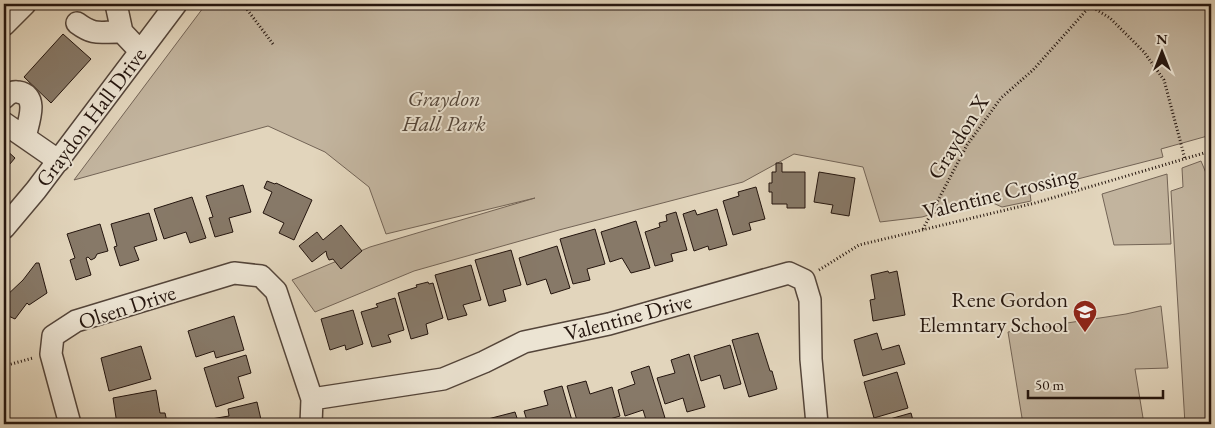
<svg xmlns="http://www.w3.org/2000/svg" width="1215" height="428" font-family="'EB Garamond',serif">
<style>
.green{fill:#c2b49e;stroke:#736456}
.building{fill:#877968;stroke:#24150e}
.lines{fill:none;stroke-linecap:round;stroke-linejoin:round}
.minor-casing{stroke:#54453a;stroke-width:24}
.path{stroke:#24150e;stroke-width:3;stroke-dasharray:1 2.5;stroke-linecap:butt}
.minor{stroke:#ece4d3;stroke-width:21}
.labels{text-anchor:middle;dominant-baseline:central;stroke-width:4;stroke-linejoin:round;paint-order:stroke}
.park-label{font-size:22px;font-style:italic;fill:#534539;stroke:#ece4d3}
.street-label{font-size:22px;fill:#24150e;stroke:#ece4d3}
.poi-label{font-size:22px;fill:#24150e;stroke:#ece4d3;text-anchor:end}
</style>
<rect width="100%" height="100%" fill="#e2d5bc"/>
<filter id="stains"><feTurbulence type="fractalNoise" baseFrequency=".004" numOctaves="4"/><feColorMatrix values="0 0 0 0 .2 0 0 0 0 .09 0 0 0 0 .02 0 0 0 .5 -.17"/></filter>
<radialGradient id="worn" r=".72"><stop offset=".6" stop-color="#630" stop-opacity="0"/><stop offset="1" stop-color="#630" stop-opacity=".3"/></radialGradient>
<path class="green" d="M206,4H1211V135L1161,149L1163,157L1035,190L1034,185L1029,186L1031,201L1002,207L984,199L922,217L880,222L863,167L794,154L743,182L559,230L414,271L315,312L292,280L370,247L535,198L386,234L369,187L325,152L268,126L74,180Z
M1201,161L1211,185V204L1209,205L1211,212V424H1185L1171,191L1183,187L1182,168Z
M1167,174L1171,244L1114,245L1102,194Z
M1161,306L1168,368L1135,369L1144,424H1023L1008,332L1126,314Z"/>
<path class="building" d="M63,34L91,59L51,103L24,77Z
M4,148L15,158L4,171Z
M776,163H782V172H805V208H787V204H772V192H769V183H772V172H776Z
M819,172L855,178L849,216L831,213L833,205L814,202Z
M267,181L275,184L276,183L312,200L294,240L279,233L284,223L263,213L272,192L264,188Z
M243,185L251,212L229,218L233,232L215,237L209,218L213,217L206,196Z
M756,187L765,219L749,223L751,230L733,235L723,201L739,196L738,192Z
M192,197L206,238L190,243L186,232L164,239L154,209Z
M717,209L727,245L709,250L708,246L694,251L683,214L695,210L697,215Z
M676,212L687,250L671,254L673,261L655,266L645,232L660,227L659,223L667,221L666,215Z
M149,213L157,240L134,247L139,260L120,266L114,247L117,246L111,224Z
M636,221L650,268L631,273L622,258L610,262L601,232Z
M100,224L108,251L97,254L95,258L91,260L88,257L86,258L91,275L76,280L70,260L75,258L67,234Z
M341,225L362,251L341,269L333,259L329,260L327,256L326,251L312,262L299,246L317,232L323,240Z
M595,229L605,264L587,269L590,280L573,284L560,239Z
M557,246L570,288L551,294L546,279L527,285L519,258Z
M511,250L521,285L503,290L506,301L489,306L475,260Z
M36,263H39L47,293L29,305L27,303L15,319L4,314V298L23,280Z
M471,265L481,300L463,305L467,315L448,320L435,275Z
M888,271L889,273L897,271L905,315L873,321L870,300L875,299L871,275Z
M428,282L429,284L433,283L443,318L426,324L428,334L411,339L398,293L417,287L416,285Z
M395,298L404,330L388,335L391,342L372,347L361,312L378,307L376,304Z
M353,310L363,344L346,350L345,345L330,350L321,319Z
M234,316L244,350L216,358L214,351L196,357L188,331Z
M758,333L770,371H772L777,389L749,397L732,340Z
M877,333L882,350L899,345L905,364L863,376L854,340Z
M730,345L741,384L724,389L720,375L701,381L694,356Z
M141,346L151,379L109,391L101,358Z
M689,354L705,407L687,412L683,398L665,404L657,378L675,373L671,360Z
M246,355L251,373L238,377L244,398L216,407L204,368Z
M649,366L665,418L647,423L643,410L625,416L618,390L635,384L631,372Z
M897,372L908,408L874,418L864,382Z
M586,381L590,394L612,387L620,416L593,424H578L567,386Z
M562,386L573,424H528L524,411L548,405L544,391Z
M156,390L160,413H165L167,422L162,424H117L113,398Z
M257,402L262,424H212L211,419L229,416L228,409Z
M515,412L519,424H483L484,420Z
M911,413L914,424H872L904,415Z"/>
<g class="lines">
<defs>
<path id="minor" d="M116,4L122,32L140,51
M77,23C96,37 101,31 122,32
M4,25L25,4
M4,98C8,94 12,91 18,92C40,95 28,123 25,137
M4,123L59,161
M4,228L36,190L176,4
M312,399L443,379L484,362L524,342L609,324L789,273L804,280L810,300L811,359L817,424
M70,424L51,354L53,336L76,321L234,273L261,276L276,291L312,399L311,424"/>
</defs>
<use href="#minor" class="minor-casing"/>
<path class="path" d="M243,4L273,44
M1087,4L1110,18L1144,52L1164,80L1185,159
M923,229L967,145L1001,98L1033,70L1092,4
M819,270L859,245L1035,203L1211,151
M4,366L33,358"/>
<use href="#minor" class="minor"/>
</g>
<defs>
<symbol id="school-pin" viewBox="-11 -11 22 30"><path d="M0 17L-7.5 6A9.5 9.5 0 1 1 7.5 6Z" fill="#8f2418" stroke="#ece4d3"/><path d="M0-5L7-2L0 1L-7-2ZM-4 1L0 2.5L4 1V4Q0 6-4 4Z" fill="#fff"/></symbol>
</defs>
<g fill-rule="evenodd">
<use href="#school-pin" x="1071" y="298" width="28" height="38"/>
</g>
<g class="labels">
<g class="park-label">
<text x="444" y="98">Graydon<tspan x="444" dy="25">Hall Park</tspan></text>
</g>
<g class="street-label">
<text transform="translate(91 117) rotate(-53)">Graydon Hall Drive</text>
<text transform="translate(958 137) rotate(-58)">Graydon X</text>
<text transform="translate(1000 193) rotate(-14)">Valentine Crossing</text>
<text transform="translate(127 307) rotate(-18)">Olsen Drive</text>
<text transform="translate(628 317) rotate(-15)">Valentine Drive</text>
</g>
<g class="poi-label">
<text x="1068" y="299">Rene Gordon<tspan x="1068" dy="25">Elemntary School</tspan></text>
</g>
</g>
<rect width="1215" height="428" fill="none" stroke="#e2d5bc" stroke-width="20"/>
<rect x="5" y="5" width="1205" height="418" fill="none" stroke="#24150e" stroke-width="2.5"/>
<rect x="10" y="10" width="1195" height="408" fill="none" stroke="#24150e"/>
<g transform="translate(1162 52)" stroke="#ece4d3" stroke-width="4" paint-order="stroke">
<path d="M0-4L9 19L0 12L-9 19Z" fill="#24150e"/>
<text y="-8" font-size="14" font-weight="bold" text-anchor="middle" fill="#24150e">N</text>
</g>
<path d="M1028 390v8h135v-8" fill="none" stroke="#24150e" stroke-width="2.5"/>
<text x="1035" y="390" font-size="15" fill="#24150e" stroke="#ece4d3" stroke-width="4" paint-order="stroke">50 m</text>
<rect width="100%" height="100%" filter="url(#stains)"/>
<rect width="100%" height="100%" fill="url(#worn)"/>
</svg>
